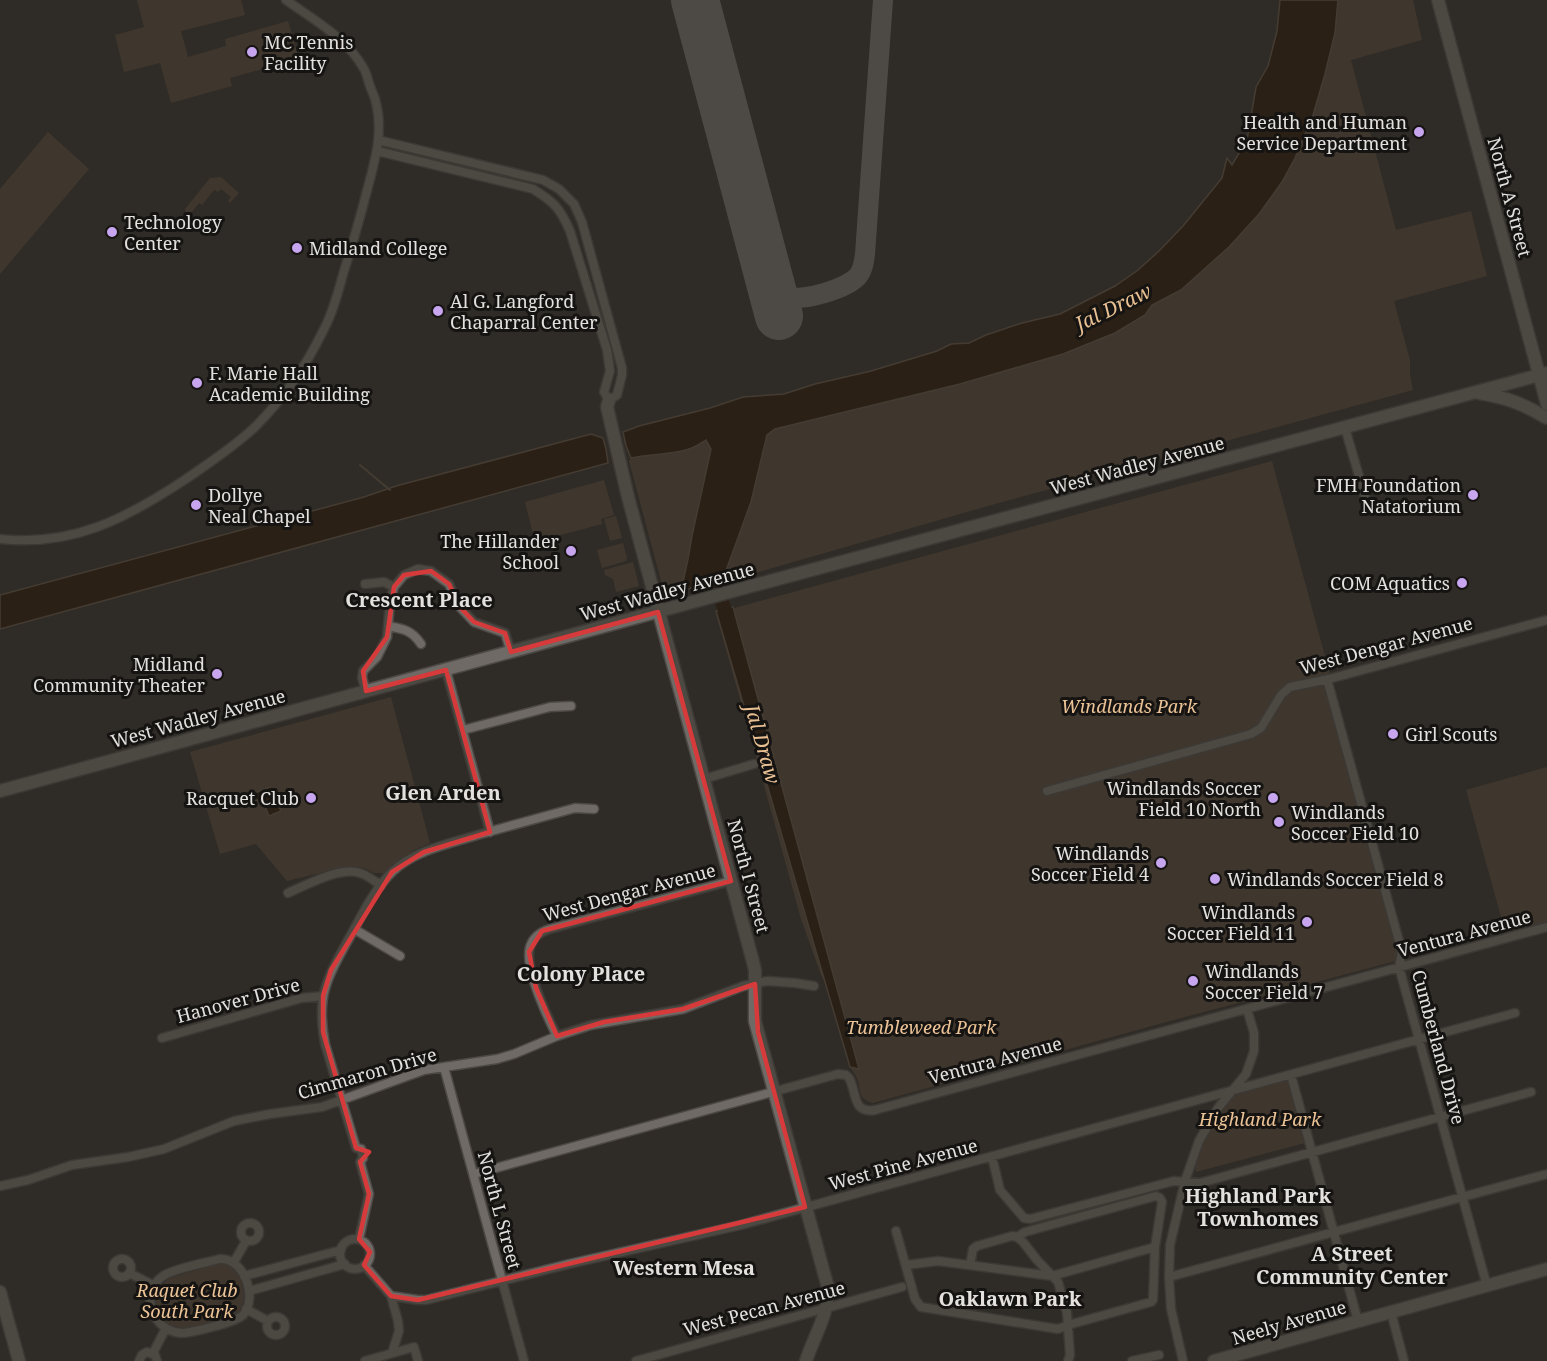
<svg xmlns="http://www.w3.org/2000/svg" width="1547" height="1361" font-family="'Noto Serif',serif">
<style>
.green{fill:#524537}
.water{fill:#251300;stroke:#5e5042;stroke-width:1.5}
.lines{fill:none;stroke-linecap:round;stroke-linejoin:round}
.stream{stroke:#5e5042;stroke-width:2}
.river{stroke:#251300;stroke-width:14}
.taxiway{stroke:#726e6a;stroke-width:20}
.runway{stroke:#726e6a;stroke-width:48}
.street-casing{stroke:#4c4845;stroke-width:11}
.secondary-casing{stroke:#4c4845;stroke-width:15}
.street{stroke:#6f6a65;stroke-width:8}
.secondary{stroke:#6f6a65;stroke-width:12}
.marked{fill:none;stroke:#d73a3a;stroke-width:4.5;stroke-linejoin:round}
.poi-dot{fill:#c7a6ef;stroke:#161412;stroke-width:2}
.labels{text-anchor:middle;dominant-baseline:central;stroke-width:6;stroke-linejoin:round;paint-order:stroke}
.poi-label{font-size:18px;fill:#e3e0dd;stroke:#161412;text-anchor:start}
.street-label{font-size:18px;fill:#e3e0dd;stroke:#161412}
.park-label{font-size:18px;font-style:italic;fill:#ecc396;stroke:#161412}
.water-label{font-size:20px;font-style:italic;fill:#e9c093;stroke:#161412}
.neighbourhood-label{font-size:20px;font-weight:bold;fill:#e3e0dd;stroke:#161412}
</style>
<rect width="100%" height="100%" fill="#2f2b26"/>
<path class="green" d="M137,0H241L245,15L181,31L188,57L226,46L225,39L288,21L299,59L230,78L232,86L171,103L160,63L124,72L115,35L144,27Z
M1338,0H1413L1422,40L1351,60L1396,230L1471,211L1487,276L1394,301L1410,360V375L1413,390L995,504L755,573L723,579L751,502L767,435L775,429L960,384L1063,354L1115,333L1145,315L1152,305L1181,290L1229,247L1259,214L1282,182L1295,158L1313,115L1325,74L1335,33Z
M48,132L89,169L0,274V189Z
M221,177L239,193L230,203L228,201L231,197L221,189L218,192L214,190L202,205L199,203L191,213L192,215L188,220L186,217L185,209L210,178Z
M707,440L711,449L692,536L688,559L681,591L667,595L664,592L629,461L631,458C650,454 670,455 689,449C695,447 701,443 707,440Z
M1272,461L1407,958L1170,1021L873,1103C856,1099 862,1088 856,1076C854,1073 852,1070 850,1067L829,989L821,975L801,919L716,613Z
M604,480L614,515L601,519L602,524L535,542L525,502Z
M616,516L622,538L610,541L604,519Z
M623,543L627,558L626,561L602,568L597,550Z
M633,562L639,586L616,592L613,579L605,575L604,570Z
M391,697L430,843L414,850L384,873H374L365,868L349,866L287,881L256,844L220,854L190,752Z
M1547,767V924L1506,935L1466,790Z
M1291,1075L1309,1142L1196,1172L1194,1153L1233,1091Z
M221,1263C241,1264 252,1301 237,1313C225,1316 194,1329 183,1328C154,1326 146,1294 170,1278Z"/>
<path class="water" d="M1280,0H1338L1335,33L1325,74L1313,115L1295,158L1282,182L1259,214L1229,247L1181,290L1152,305L1145,315L1115,333L1063,354L960,384L775,429L767,435L751,502L723,579L681,591L688,559L692,536L711,449L706,440C701,443 695,447 689,449C670,455 650,454 631,458L626,446L623,432L639,426L710,408L743,397L784,394L815,384L871,371L937,351L951,344L969,343L986,335L1022,323L1060,314L1115,286L1138,270L1159,251L1183,226L1222,178L1227,158L1232,165L1247,140L1256,87L1268,66L1277,31Z
M591,434L603,438L606,449L608,463L0,629V595L364,497L396,486Z
M733,607L859,1069L850,1067L716,611Z
M270,787L281,811L269,816L262,799L254,801L252,794Z"/>
<g class="lines">
<path class="stream" d="M360,465L390,490"/>
<path class="river" d="M714,566L711,578L726,612L729,624"/>
<path class="taxiway" d="M768,275C773,282 779,291 787,296C801,303 848,288 858,276C863,270 864,262 865,254L883,0"/>
<path class="runway" d="M695,0L779,316"/>
<defs>
<path id="street" d="M377,151L533,189C554,202 560,208 570,231L607,350L610,371L604,392L609,400L617,395L622,375V368L582,222L574,204L559,189L543,180L378,140
M1345,428L1366,500
M0,539C73,547 127,518 186,479C209,463 234,447 255,427C282,400 306,366 323,331C333,313 338,292 344,271C351,249 357,228 363,206C371,173 385,137 376,103C375,97 372,92 370,86C368,81 367,74 364,69C347,38 314,20 286,0
M365,584L384,582L394,587
M388,626C403,629 412,630 421,644
M446,670L490,832
M1327,679L1402,952L1399,967L1487,1286
M366,691L362,678L363,671L377,657L387,637L390,601L394,587L404,575L418,569L431,571L449,584L459,606L474,622L505,633L511,652
M463,730L550,707L571,706
M704,779L754,764
M1047,791L1251,734L1261,728L1281,695L1290,687L1329,679L1547,620
M288,893C306,885 341,866 360,873C367,875 374,881 381,885
M354,929L400,956
M557,1036C547,1016 524,969 530,947C533,937 540,932 550,929L731,881
M162,1038L302,998L323,996
M444,1067L524,1361
M1291,1075L1358,1321
M992,1157L1000,1190L1024,1218L1030,1219L1174,1181L1200,1183L1531,1092
M474,1174L838,1074L846,1075L849,1078C857,1092 852,1114 875,1110L1547,927
M0,1186L28,1180L72,1165L128,1157L164,1149L234,1121L270,1114L322,1107L424,1070L497,1059L514,1054L557,1036L591,1025L683,1009L743,986L767,981L795,983L814,986
M241 1232a9 9 0 1 1 18 0a9 9 0 1 1-18 0Z
M896,1231L915,1299L921,1307L1058,1329L1068,1325L1151,1302L1153,1300L1155,1247L1162,1202L1160,1198L1156,1196L1025,1232L1017,1237
M359,1239L369,1194L360,1162L363,1158L361,1149L356,1148L325,1044C316,997 326,980 348,940C361,917 373,890 393,871C416,850 448,844 477,835C509,826 542,817 575,808L594,809
M340 1254a15 15 0 1 1 30 0a15 15 0 1 1-30 0Z
M113 1268a9 9 0 1 1 18 0a9 9 0 1 1-18 0Z
M220,1259C245,1258 258,1299 243,1315C236,1322 201,1330 190,1332C157,1340 135,1295 163,1276C175,1268 205,1263 220,1259Z
M234,1262L246,1241
M364,1265L391,1296L398,1321L399,1331L392,1353
M906,1265L938,1261L1052,1276L1155,1247
M970,1265L973,1249L977,1246L1012,1236L1017,1237L1023,1242L1037,1260L1058,1282L1067,1313L1070,1355L1068,1361
M129,1273L155,1286
M244,1276L341,1250
M1169,1277L1547,1174
M249,1291L345,1264
M391,1296L418,1300H426L569,1264L741,1225L1515,1013
M246,1309L268,1321
M1391,1312L1404,1361
M267 1326a9 9 0 1 1 18 0a9 9 0 1 1-18 0Z
M153,1353L166,1328
M139,1361L142,1355L147,1352L155,1355L157,1361
M365,1361L414,1347L418,1361
M636,1361L902,1287
M1132,1361L1159,1355
M1183,1361L1171,1309L1169,1277L1170,1245L1185,1181L1199,1141L1218,1108L1246,1074L1254,1051V1033L1247,1009"/>
<path id="secondary" d="M1438,0L1547,404
M1479,393C1508,398 1521,403 1547,418
M609,400L607,407L628,497L753,962L755,970V1021L758,1032L827,1284C831,1312 814,1335 806,1361
M0,791L744,588L1547,373
M0,1292L19,1361
M1214,1361L1547,1269"/>
</defs>
<use href="#street" class="street-casing"/>
<use href="#secondary" class="secondary-casing"/>
<use href="#street" class="street"/>
<use href="#secondary" class="secondary"/>
</g>
<path d="M0 0H1547V1361H0ZM431,571L449,584L459,606L474,622L505,633L511,652L658,612L731,881L542,931L529,952L536,988L557,1036L604,1022L683,1009L755,984L758,1032L805,1207L418,1300L391,1296L364,1265L370,1252L359,1239L369,1194L360,1162L369,1152L356,1148L323,1032V996L331,970L392,872L424,852L490,832L446,670L366,691L363,671L387,637L394,587L404,575Z" fill="#2f2b26" fill-opacity=".55" fill-rule="evenodd"/>
<path class="marked" d="M431,571L449,584L459,606L474,622L505,633L511,652L658,612L731,881L542,931L529,952L536,988L557,1036L604,1022L683,1009L755,984L758,1032L805,1207L418,1300L391,1296L364,1265L370,1252L359,1239L369,1194L360,1162L369,1152L356,1148L323,1032V996L331,970L392,872L424,852L490,832L446,670L366,691L363,671L387,637L394,587L404,575Z"/>
<g class="poi-dot">
<circle cx="252" cy="52" r="6"/>
<circle cx="1419" cy="132" r="6"/>
<circle cx="112" cy="232" r="6"/>
<circle cx="297" cy="248" r="6"/>
<circle cx="438" cy="311" r="6"/>
<circle cx="197" cy="383" r="6"/>
<circle cx="1473" cy="495" r="6"/>
<circle cx="196" cy="505" r="6"/>
<circle cx="571" cy="551" r="6"/>
<circle cx="1462" cy="583" r="6"/>
<circle cx="217" cy="674" r="6"/>
<circle cx="1393" cy="734" r="6"/>
<circle cx="311" cy="798" r="6"/>
<circle cx="1273" cy="798" r="6"/>
<circle cx="1279" cy="822" r="6"/>
<circle cx="1161" cy="863" r="6"/>
<circle cx="1215" cy="879" r="6"/>
<circle cx="1307" cy="922" r="6"/>
<circle cx="1193" cy="981" r="6"/>
</g>
<g class="labels">
<g class="poi-label">
<text x="264" y="42">MC Tennis<tspan x="264" dy="21">Facility</tspan></text>
<text x="1407" y="122" text-anchor="end">Health and Human<tspan x="1407" dy="21">Service Department</tspan></text>
<text x="124" y="222">Technology<tspan x="124" dy="21">Center</tspan></text>
<text x="309" y="248">Midland College</text>
<text x="450" y="301">Al G. Langford<tspan x="450" dy="21">Chaparral Center</tspan></text>
<text x="209" y="373">F. Marie Hall<tspan x="209" dy="21">Academic Building</tspan></text>
<text x="1461" y="485" text-anchor="end">FMH Foundation<tspan x="1461" dy="21">Natatorium</tspan></text>
<text x="208" y="495">Dollye<tspan x="208" dy="21">Neal Chapel</tspan></text>
<text x="559" y="541" text-anchor="end">The Hillander<tspan x="559" dy="21">School</tspan></text>
<text x="1450" y="583" text-anchor="end">COM Aquatics</text>
<text x="205" y="664" text-anchor="end">Midland<tspan x="205" dy="21">Community Theater</tspan></text>
<text x="1405" y="734">Girl Scouts</text>
<text x="1261" y="788" text-anchor="end">Windlands Soccer<tspan x="1261" dy="21">Field 10 North</tspan></text>
<text x="299" y="798" text-anchor="end">Racquet Club</text>
<text x="1291" y="812">Windlands<tspan x="1291" dy="21">Soccer Field 10</tspan></text>
<text x="1149" y="853" text-anchor="end">Windlands<tspan x="1149" dy="21">Soccer Field 4</tspan></text>
<text x="1227" y="879">Windlands Soccer Field 8</text>
<text x="1295" y="912" text-anchor="end">Windlands<tspan x="1295" dy="21">Soccer Field 11</tspan></text>
<text x="1205" y="971">Windlands<tspan x="1205" dy="21">Soccer Field 7</tspan></text>
</g>
<g class="street-label">
<text transform="translate(1510 197) rotate(75)">North A Street</text>
<text transform="translate(1137 465) rotate(-15)">West Wadley Avenue</text>
<text transform="translate(667 591) rotate(-15)">West Wadley Avenue</text>
<text transform="translate(1386 645) rotate(-15)">West Dengar Avenue</text>
<text transform="translate(198 718) rotate(-15)">West Wadley Avenue</text>
<text transform="translate(749 876) rotate(75)">North I Street</text>
<text transform="translate(629 892) rotate(-15)">West Dengar Avenue</text>
<text transform="translate(1464 933) rotate(-15)">Ventura Avenue</text>
<text transform="translate(238 1000) rotate(-15)">Hanover Drive</text>
<text transform="translate(1439 1047) rotate(75)">Cumberland Drive</text>
<text transform="translate(995 1060) rotate(-15)">Ventura Avenue</text>
<text transform="translate(367 1073) rotate(-16)">Cimmaron Drive</text>
<text transform="translate(903 1164) rotate(-15)">West Pine Avenue</text>
<text transform="translate(500 1210) rotate(75)">North L Street</text>
<text transform="translate(764 1308) rotate(-15)">West Pecan Avenue</text>
<text transform="translate(1289 1322) rotate(-16)">Neely Avenue</text>
</g>
<g class="park-label">
<text x="1129" y="706">Windlands Park</text>
<text x="921" y="1027">Tumbleweed Park</text>
<text x="1260" y="1119">Highland Park</text>
<text x="187" y="1290">Raquet Club<tspan x="187" dy="21">South Park</tspan></text>
</g>
<g class="water-label">
<text transform="translate(1113 307) rotate(-26)">Jal Draw</text>
<text transform="translate(763 744) rotate(74)">Jal Draw</text>
</g>
<g class="neighbourhood-label">
<text x="419" y="599">Crescent Place</text>
<text x="443" y="792">Glen Arden</text>
<text x="581" y="973">Colony Place</text>
<text x="1258" y="1195">Highland Park<tspan x="1258" dy="23">Townhomes</tspan></text>
<text x="1352" y="1253">A Street<tspan x="1352" dy="23">Community Center</tspan></text>
<text x="684" y="1267">Western Mesa</text>
<text x="1010" y="1298">Oaklawn Park</text>
</g>
</g>
</svg>
